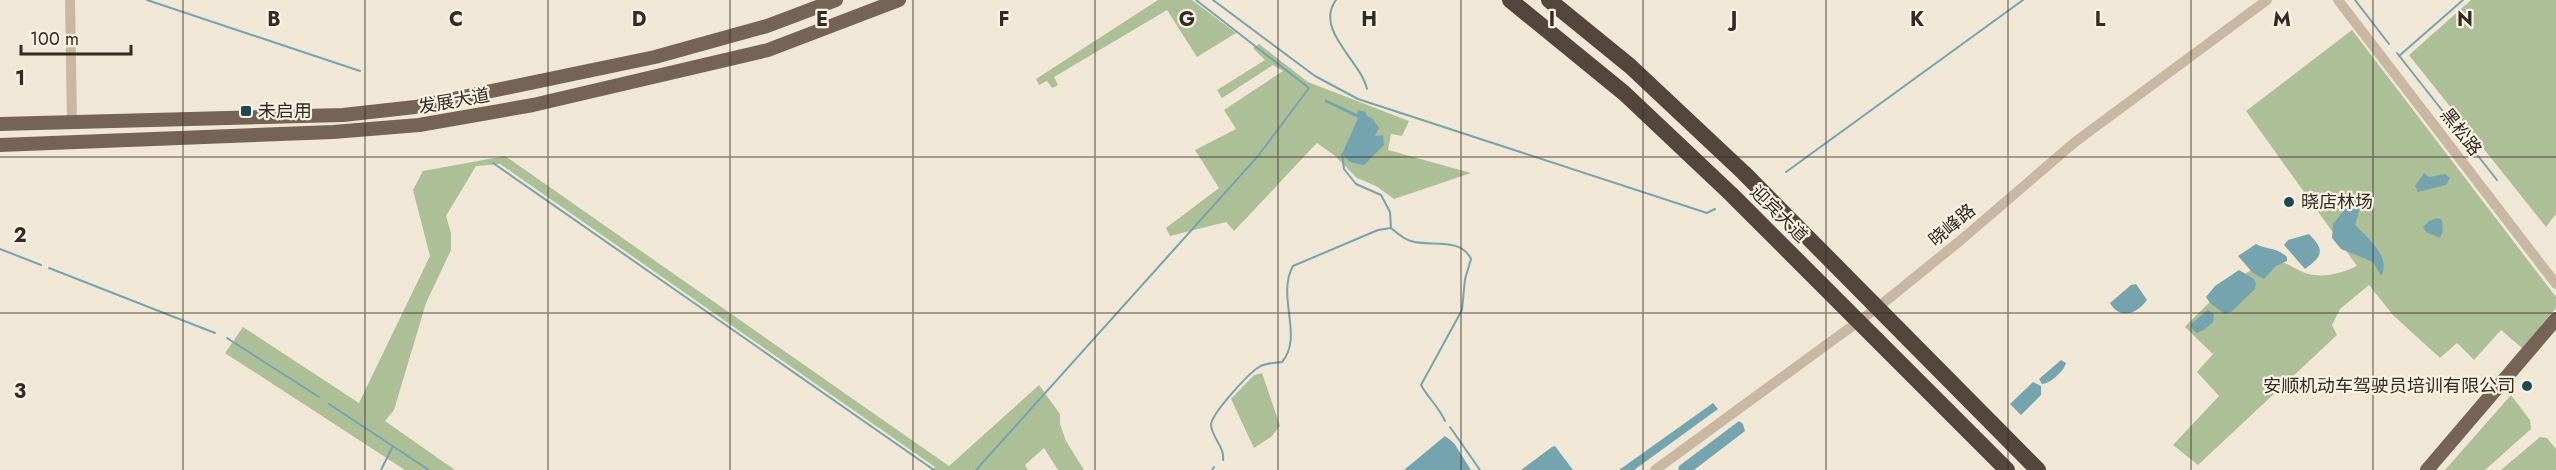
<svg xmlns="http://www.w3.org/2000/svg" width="2556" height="470" font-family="Jost,'Noto Sans SC',sans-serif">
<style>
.green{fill:#adbf97}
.water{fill:#76a4ae}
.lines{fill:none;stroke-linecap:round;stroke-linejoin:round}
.stream{stroke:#76a4ae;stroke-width:2}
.minor{stroke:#c8b8a3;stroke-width:10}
.major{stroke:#756456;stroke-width:14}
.highway{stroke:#54463c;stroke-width:16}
.grid{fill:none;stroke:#332b25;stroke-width:1.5;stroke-opacity:0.55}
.poi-dot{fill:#1b4a54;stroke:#f9f1e2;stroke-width:2}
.labels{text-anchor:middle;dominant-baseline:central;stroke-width:4.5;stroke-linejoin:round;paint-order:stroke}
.street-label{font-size:18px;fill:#332b25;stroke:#f9f1e2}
.poi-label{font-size:18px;fill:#332b25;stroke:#f9f1e2;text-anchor:start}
.grid-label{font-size:20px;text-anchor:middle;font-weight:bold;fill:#332b25;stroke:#f9f1e2;stroke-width:4.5;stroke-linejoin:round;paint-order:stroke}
</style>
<rect width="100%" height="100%" fill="#f1e7d7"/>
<path class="green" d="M1158,0H1192L1236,33L1197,57L1167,10L1054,77L1058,85L1052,88L1047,81L1039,85L1036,79Z
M2471,0H2556V214L2546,227L2409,55Z
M2352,30L2556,297V308L2522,348L2501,330L2474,360L2457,343L2440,358L2393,315L2369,285L2340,309L2332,325L2337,335L2198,465L2173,445L2219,396L2197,372L2213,354L2185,327C2202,309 2254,258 2278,261C2289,263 2297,271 2308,274C2325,278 2342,273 2357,266L2246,111Z
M1259,44L1308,82L1409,121L1402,136L1391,134L1388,150L1471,173L1394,199L1376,186L1357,178L1334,155L1317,143C1289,172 1262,202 1234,231L1226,222L1170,236L1166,228L1219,188L1195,150L1236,129L1224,110L1283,71L1273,65L1222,98L1217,90L1265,60L1253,48Z
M505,156L949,466L1039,385L1060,414V424L1066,441L1084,470H1058L1044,448L1025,465L1028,470H932L935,467L500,164L476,166L446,216L451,233V250L426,303L394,410L385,421L455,470H405L225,353L243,327L359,403L430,256L413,190L423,171Z
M1262,373L1280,426L1271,437L1254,448L1231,399L1254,375Z
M2511,395L2530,420L2531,429L2485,470H2445Z
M2540,437L2547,438L2556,449V470H2501Z"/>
<path class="water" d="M1325,99L1357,114L1358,110L1366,112V115L1373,119L1379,128L1375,136L1383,135L1384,145L1364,165L1350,162L1342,154L1358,118L1325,102Z
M2424,173L2429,177L2445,174L2450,178L2446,185L2418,192L2415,186Z
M2357,199L2360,208L2355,225C2367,237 2392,257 2381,276L2373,262L2341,249L2332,238L2333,224L2352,200Z
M2437,218L2442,220L2443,231L2440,238L2426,232L2423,227L2429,221Z
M2309,234C2325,250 2323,256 2305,269L2284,245L2288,240Z
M2256,244C2266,250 2277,247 2287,257V261L2276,266L2264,279L2253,273L2238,256Z
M2239,270L2254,279L2256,284L2255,289L2231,312L2225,314L2210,303L2206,297L2215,286Z
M2136,284L2147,300C2137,314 2120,320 2110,303L2131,285Z
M2208,310L2214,315L2213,322L2204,330L2196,333L2191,327V324Z
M2061,360L2066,363C2064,371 2050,384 2042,384L2039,379Z
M2033,382L2041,386V395L2021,415L2010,404Z
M1713,403L1718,409L1634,470H1619Z
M1739,421L1743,424L1745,431L1694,470H1678L1679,466Z
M1445,436L1454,443L1471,470H1404Z
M1555,446L1573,470H1521L1552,447Z"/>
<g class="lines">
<path class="stream" d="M147,0L360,71
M1213,0L1315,76L1358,99L1707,213L1715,209
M1336,0C1314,30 1361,61 1367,89
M2355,0L2389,44
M2397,53L2497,180
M2399,56L2463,0
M1342,154L1344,169L1356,184L1381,195L1390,212L1391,228C1397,233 1403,239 1411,241C1430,247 1461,237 1471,259L1465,279L1462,310L1421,385C1428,398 1439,407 1445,421
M493,163L934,470
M1786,172L2023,0
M0,249L41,265
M49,268L215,333
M227,338L319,397
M329,404L429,470
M1450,427L1480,470
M1223,460C1225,447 1212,438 1211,425C1211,414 1249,373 1259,367C1265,363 1274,363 1282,362C1304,337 1276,296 1293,266L1378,230L1391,228
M381,470L393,446
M976,470L1258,156L1309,88L1196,0
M1212,470L1214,467"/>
<path class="minor" d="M70,0L72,123
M2338,0L2556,284
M1655,470L1877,308L1961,240L2075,142L2267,0"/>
<path class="major" d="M0,124L343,115L415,107L655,57L767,26L836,0
M0,145L333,132L419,125L533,105L768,50L899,0
M2427,470L2556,319"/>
<path class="highway" d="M1510,0L1624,93L1731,194L2007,470
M1549,0L1630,66L1744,173L2038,470"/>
</g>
<path class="grid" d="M183,0V470M365,0V470M548,0V470M730,0V470M913,0V470M1095,0V470M1278,0V470M1461,0V470M1643,0V470M1826,0V470M2008,0V470M2191,0V470M2373,0V470M0,157H2556M0,313H2556"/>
<g class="poi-dot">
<rect x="240" y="105" width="12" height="12" rx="3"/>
<circle cx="2289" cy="202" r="6"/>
<circle cx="2527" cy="386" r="6"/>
</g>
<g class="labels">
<g class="street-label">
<text transform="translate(454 101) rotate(-10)">发展大道</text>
<text transform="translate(2461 132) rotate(52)">黑松路</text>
<text transform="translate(1779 214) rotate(45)">迎宾大道</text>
<text transform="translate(1952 225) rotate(-40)">晓峰路</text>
</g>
<g class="poi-label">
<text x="258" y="111">未启用</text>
<text x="2301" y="202">晓店林场</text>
<text x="2515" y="386" text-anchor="end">安顺机动车驾驶员培训有限公司</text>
</g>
</g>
<g class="grid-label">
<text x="274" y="26">B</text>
<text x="456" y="26">C</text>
<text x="639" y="26">D</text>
<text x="822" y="26">E</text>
<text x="1004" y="26">F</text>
<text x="1187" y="26">G</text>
<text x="1369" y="26">H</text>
<text x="1552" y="26">I</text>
<text x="1734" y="26">J</text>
<text x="1917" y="26">K</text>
<text x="2100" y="26">L</text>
<text x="2282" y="26">M</text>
<text x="2465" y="26">N</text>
<text x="20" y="85">1</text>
<text x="20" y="242">2</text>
<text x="20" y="398">3</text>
</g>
<path d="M21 45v9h110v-9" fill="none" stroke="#332b25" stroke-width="3"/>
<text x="30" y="45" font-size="18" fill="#332b25" stroke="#f9f1e2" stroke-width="4.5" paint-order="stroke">100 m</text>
</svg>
